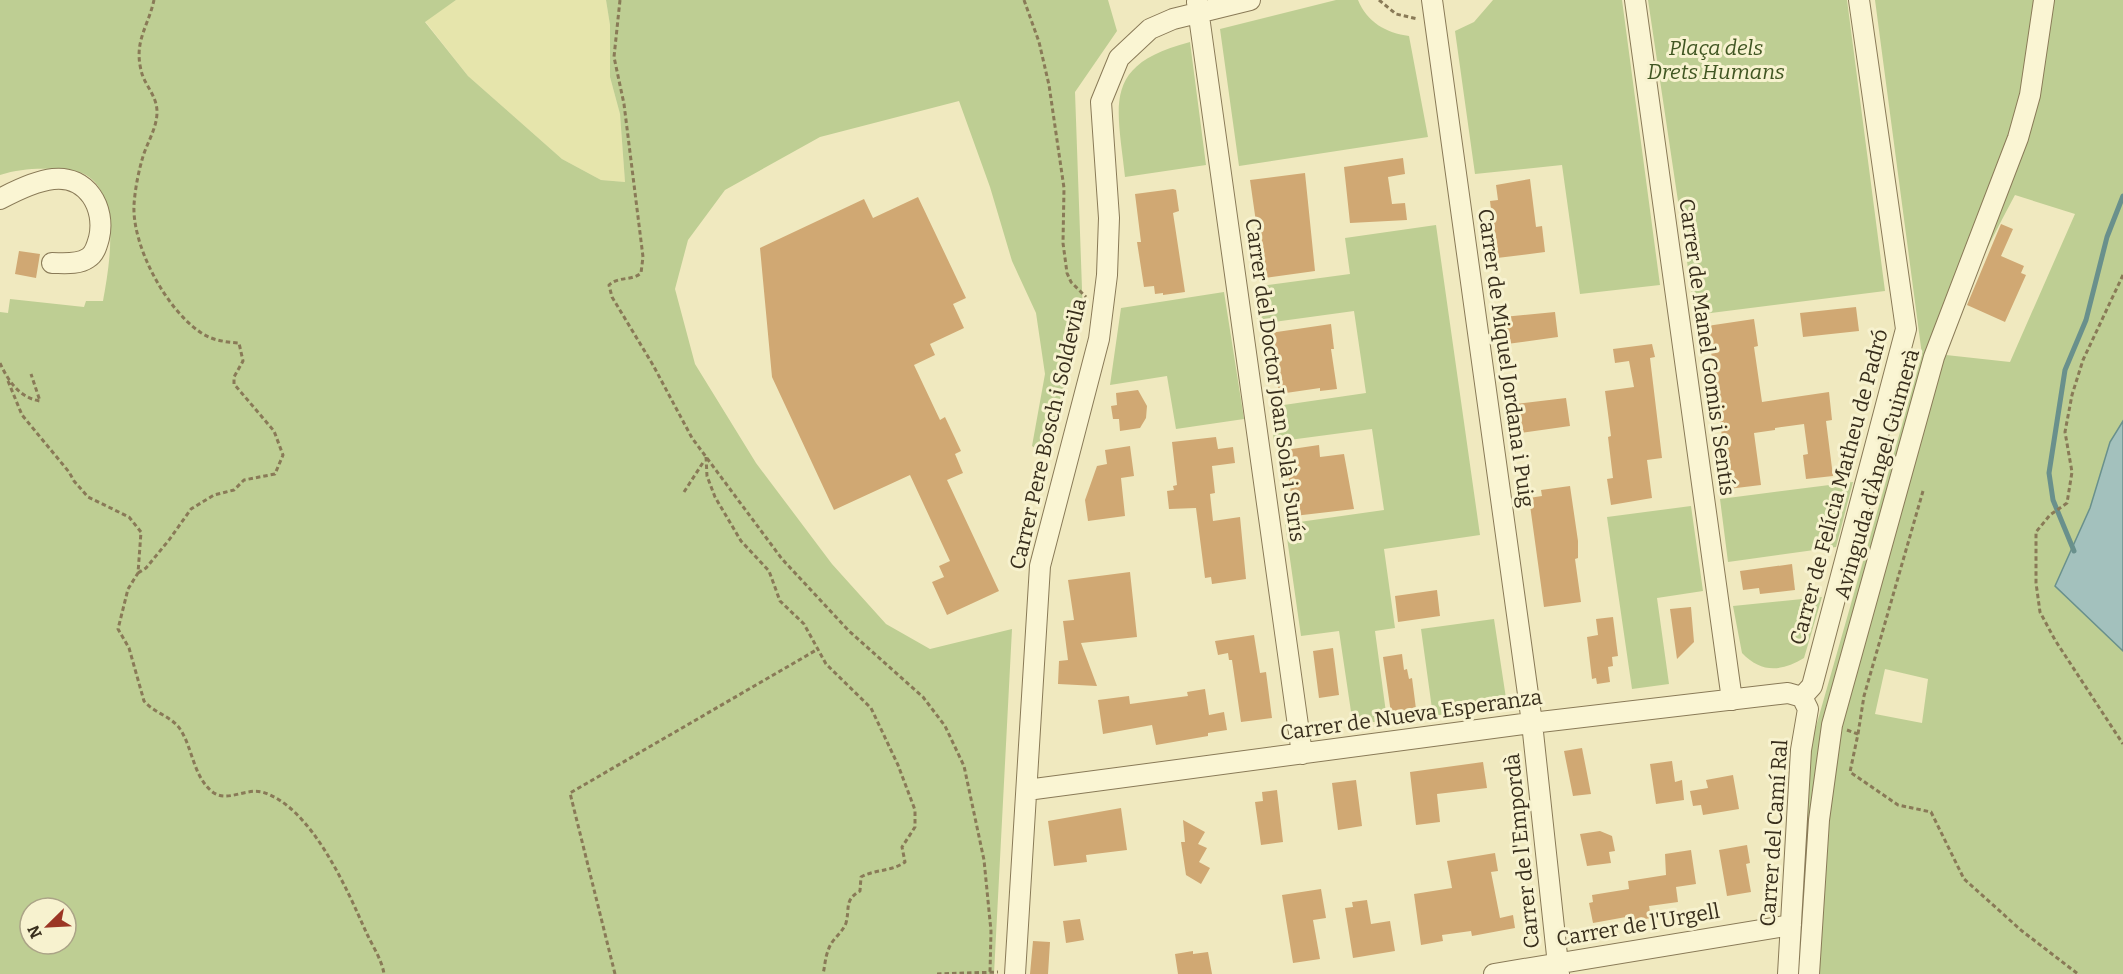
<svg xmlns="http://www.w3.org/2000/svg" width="2123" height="974" font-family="Bitter,serif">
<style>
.farmland{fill:#e6e5ac}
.green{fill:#bece93;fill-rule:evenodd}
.water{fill:#a3c1bd;stroke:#69908c;stroke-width:1.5}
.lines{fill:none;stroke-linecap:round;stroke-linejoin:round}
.stream{stroke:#69908c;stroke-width:5}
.building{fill:#d0a873}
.minor-casing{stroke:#897a57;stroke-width:22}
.path{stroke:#897a57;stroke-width:3;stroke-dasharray:4.5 3;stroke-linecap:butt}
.minor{stroke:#faf5d3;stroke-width:20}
.labels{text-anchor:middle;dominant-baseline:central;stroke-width:6;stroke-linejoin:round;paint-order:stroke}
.park-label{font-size:21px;font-style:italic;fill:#405622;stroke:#f7f2cf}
.street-label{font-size:21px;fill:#382e1c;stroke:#f7f2cf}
</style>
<rect width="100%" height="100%" fill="#f0e9bf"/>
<path class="farmland" d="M456,0H606L610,25V77L620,114L625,182L601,180L562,159L468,76L425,21Z"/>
<path class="green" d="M0,0H456L425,22L468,76L562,159L601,180L625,182L620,114L610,77V25L606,0H1108L1117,31L1075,92L1083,317L1045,455L1032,446L1045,374L1036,313L1012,261L990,187L959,101L820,137L725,190L688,240L675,289L695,364L756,463L832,564L886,624L930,649L1012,629L994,974H0V312L8,313L10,299L84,307L86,301H103C109,268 122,196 86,175C77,170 65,170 55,169C36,168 18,169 0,175ZM30,908H66V944H30Z
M1336,0H1358C1367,22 1386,33 1409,36L1428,137L1239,166L1220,29Z
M1493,0H1622L1660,285L1580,294L1562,165L1475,174L1455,31L1474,22Z
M1648,0H1847L1885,291L1695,315Z
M1875,0H2123V421L2110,442L2090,508L2055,586L2123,651V974H1798L1811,744L1922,355ZM2015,195L2075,214L2010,362L1946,355C1960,298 1988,246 2015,195ZM1885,669L1928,679L1922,723L1875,714Z
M1190,42L1206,165L1125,177C1117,103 1102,65 1190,42Z
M1436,225L1480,535L1384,549L1395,628L1375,631L1387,720L1353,725L1339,631L1301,636L1285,524L1384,510L1372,429L1274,442L1270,407L1366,393L1354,311L1258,324L1253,287L1350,274L1345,238Z
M1224,292L1244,419L1176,429L1167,376L1110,385L1121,308Z
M1853,482L1836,547L1728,562L1720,499Z
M1691,506L1703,591L1657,598L1669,684L1632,689L1607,517Z
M1822,597L1804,658C1781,672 1761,673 1742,653L1733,606Z
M1494,619L1507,705L1433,716L1421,629Z"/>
<path class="water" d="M2123,421V651L2055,586L2090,508L2110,442Z"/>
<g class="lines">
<path class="stream" d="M2074,551L2053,500L2049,473L2065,370L2086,320L2107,237L2123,196"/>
</g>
<path class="building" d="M1403,158L1405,174L1388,177L1392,204L1405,203L1407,220L1350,223L1344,167Z
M1305,173L1315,271L1264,278L1250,180Z
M1530,179L1536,227L1542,226L1545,252L1497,258L1490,201L1498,200L1496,185Z
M1173,189L1176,190L1179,211L1173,213L1185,292L1163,295V293L1155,294L1154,286L1144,287L1137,242H1141L1135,194Z
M918,197L966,298L953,304L964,328L930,344L935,355L914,365L940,420L945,417L961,451L955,454L963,473L947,480L999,591L947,615L932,582L944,577L939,566L950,561L910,475L834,510L772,377L760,248L864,199L873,218Z
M2001,224L2013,229L2001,256L2024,266L2021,273L2026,275L2005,322L1967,305Z
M19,251L40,254L36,278L15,274Z
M1856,307L1859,331L1803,337L1800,313Z
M1555,312L1558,337L1507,344L1503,317Z
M1754,319L1758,346L1754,347L1762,402L1829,392L1832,420L1826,421L1833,476L1806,479L1803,455L1808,454L1804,424L1775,428V430L1754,433L1761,485L1728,489L1717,394H1714L1710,366L1713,365L1707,326Z
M1331,324L1334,349H1331L1337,389L1320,391V388L1279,394L1270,333Z
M1652,344L1655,357L1650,358L1662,458L1647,460L1652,498L1611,505L1607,479L1613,478L1608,437L1611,436L1605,391L1634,387L1629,361L1615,363L1613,349Z
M1138,390L1147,406L1146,418L1140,428L1120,431L1119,419H1113L1111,406L1117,405L1116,393Z
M1566,398L1570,426L1520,433L1516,404Z
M1216,437L1218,449L1233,447L1235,463L1212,466L1215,493L1210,494L1213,521L1240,517L1246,579L1212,584L1211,577L1205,578L1196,508L1169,509L1167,491L1174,490L1173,486L1177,485L1172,442Z
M1319,445L1320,457L1344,454L1354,509L1294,516L1285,450Z
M1130,446L1134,476L1121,478L1125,516L1088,521L1085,500L1097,466L1107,464L1105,450Z
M1570,486L1578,541V558L1575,559L1581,602L1544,607L1529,498L1542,496L1541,490Z
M1792,564L1795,590L1760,594L1759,588L1743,590L1740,571Z
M1130,572L1137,637L1081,643L1097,686L1058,684L1059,661L1068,660L1063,621L1074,620L1068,580Z
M1437,590L1440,616L1398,622L1395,596Z
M1691,607L1694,642L1677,659L1670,609Z
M1613,617L1618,656L1612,657L1613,666L1608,667L1610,682L1597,684L1596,678L1592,679L1587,637L1598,635L1596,619Z
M1254,635L1260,673L1266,672L1272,718L1241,722L1232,660H1229L1228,653L1218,655L1215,641Z
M1333,648L1339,695L1319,698L1313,651Z
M1402,654L1404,670L1407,669L1409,679L1412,678L1416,709L1391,713L1383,657Z
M1205,689L1209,715L1224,712L1227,730L1208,733V736L1156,745L1152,725L1103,734L1098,700L1129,696L1130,704L1188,696L1187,692Z
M1582,748L1591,794L1573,796L1564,751Z
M1672,761L1675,782L1682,780L1684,800L1656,804L1650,764Z
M1483,762L1487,788L1437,794L1440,822L1416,825L1410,772Z
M1733,775L1739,809L1703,815L1701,805L1693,806L1690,791L1708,788L1706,780Z
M1356,780L1362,826L1338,830L1332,783Z
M1277,790L1283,842L1261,845L1255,802L1263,801L1262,792Z
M1121,808L1127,850L1086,855L1087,862L1054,866L1048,821Z
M1183,820L1205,832L1198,844L1207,848L1199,862L1210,868L1201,884L1186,875L1181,842H1185Z
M1600,831L1612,836L1615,851L1609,852L1611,863L1587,866L1580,834Z
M1747,845L1750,863L1746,864L1751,892L1727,896L1719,850Z
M1691,850L1696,884L1676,887L1678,902L1649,906L1651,918L1633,921V918L1626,917L1593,923L1589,903L1593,902L1592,895L1629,889L1628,881L1666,875L1665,854Z
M1495,853L1498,871L1491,872L1500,918L1513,915L1515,928L1472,936L1471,931L1442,935L1443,941L1421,945L1414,894L1452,888L1447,861Z
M1321,889L1326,918L1313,920L1320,959L1293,963L1282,895Z
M1367,900L1371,924L1390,921L1395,951L1353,958L1345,908L1353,907L1352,902Z
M1080,919L1084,940L1066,943L1063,921Z
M1033,941L1050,942L1048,974H1030Z
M1193,951V954L1208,952L1212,974H1178L1175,954Z"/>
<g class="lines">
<defs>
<path id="minor" d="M1432,0L1532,723L1559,974
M1635,0L1732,700
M1197,2L1302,754
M0,199C15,191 35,181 53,179C87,175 106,208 99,238C97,245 95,254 88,258C78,265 63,263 52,263
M1802,697L1812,686L1906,329L1859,0
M1027,790L1523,724L1788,693L1802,697
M1015,974L1040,566L1099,339L1107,275L1109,218L1101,102L1119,58L1150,29L1173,19L1250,0
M1494,974L1791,925
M1788,974L1801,750L1808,709L1802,697
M1809,974L1819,820L1832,725L1934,357L2018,138L2030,95L2044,0"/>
</defs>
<use href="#minor" class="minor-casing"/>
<path class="path" d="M620,0L614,57L624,104L643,257L641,273C632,281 619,276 609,285L612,297L653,365L692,438L782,559L849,631L923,697L945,726L964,766L984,860L991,931L990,972
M1024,0L1039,42L1049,85L1064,188L1063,243L1067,273L1071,282L1086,297
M1379,0L1396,14L1418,19
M2123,275L2083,360L2072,395L2065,432L2072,472L2067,503L2050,515L2036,532V583L2040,612L2055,640L2123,744
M0,363C8,381 20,398 40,401L31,374
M8,381L22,415L69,472L74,481L88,497L129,517L141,532L138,573L128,589L118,629L129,648L144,701C154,713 171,716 180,729C193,748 193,778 214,793C228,802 246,788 262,792C311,806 347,889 366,932C372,945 382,960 384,974
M706,457L707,476L715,497L741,541L769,571L780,601L804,624L826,664L871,708L898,765L915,810V827L902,847L905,862C891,872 875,869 861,877L860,891C844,900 850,908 846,923C842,934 831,939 828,951C825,958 825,966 823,974
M684,492L704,461
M138,573L146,568L169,540L191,509L214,495L234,490L244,480L275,474L283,455L274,431L234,384V377L243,361L239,343C224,342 211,340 200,332C166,309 132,246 134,205C135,190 138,174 142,160C146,144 157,129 157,112C157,95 144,85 141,70C134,41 148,27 154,0
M1847,730L1858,734L1850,772L1898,805L1931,812L1964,879L2022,931L2078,974
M1858,734L1864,696L1923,491
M615,974L570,793L818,649
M937,974L998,972"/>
<use href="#minor" class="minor"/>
</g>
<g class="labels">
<g class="park-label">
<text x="1716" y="48">Plaça dels<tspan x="1716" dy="24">Drets Humans</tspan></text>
</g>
<g class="street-label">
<text transform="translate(1707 347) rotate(82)">Carrer de Manel Gomis i Sentís</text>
<text transform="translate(1506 358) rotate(82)">Carrer de Miquel Jordana i Puig</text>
<text transform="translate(1275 380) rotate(82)">Carrer del Doctor Joan Solà i Surís</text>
<text transform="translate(1048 434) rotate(-77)">Carrer Pere Bosch i Soldevila</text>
<text transform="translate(1877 474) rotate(-74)">Avinguda d'Àngel Guimerà</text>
<text transform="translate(1839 487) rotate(-75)">Carrer de Felícia Matheu de Padró</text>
<text transform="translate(1411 715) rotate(-8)">Carrer de Nueva Esperanza</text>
<text transform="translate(1774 833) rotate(-86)">Carrer del Camí Ral</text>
<text transform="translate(1522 851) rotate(-96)">Carrer de l'Empordà</text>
<text transform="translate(1638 925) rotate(-10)">Carrer de l'Urgell</text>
</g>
</g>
<g transform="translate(48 926) rotate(246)"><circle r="28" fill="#f7f2cf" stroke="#aba487" stroke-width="1.5"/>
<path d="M0-4.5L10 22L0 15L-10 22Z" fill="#9b3624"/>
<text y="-9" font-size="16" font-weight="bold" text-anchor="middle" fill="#382e1c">N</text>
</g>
</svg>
